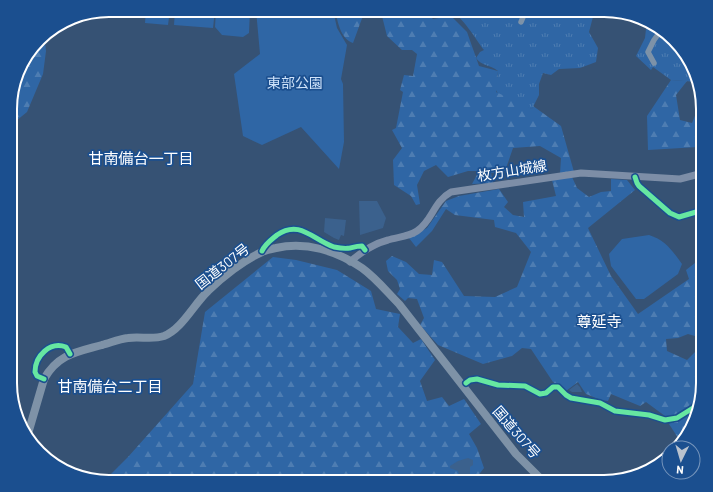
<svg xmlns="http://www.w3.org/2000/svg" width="713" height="492" font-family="Barlow,'Noto Sans JP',sans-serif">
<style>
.grass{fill:url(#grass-tufts)}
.forest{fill:url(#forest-firs)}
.cemetery{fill:url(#cemetery-stones)}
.park{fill:#2f66a5}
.water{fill:#3b618d}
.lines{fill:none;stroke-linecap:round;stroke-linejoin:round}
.minor{stroke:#7d92a8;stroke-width:5.5}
.major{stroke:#7d8ea7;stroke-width:7}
.highway{stroke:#7e92a7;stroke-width:8}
.cycleway-casing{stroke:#1b4f8f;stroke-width:8}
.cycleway{stroke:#66e7a1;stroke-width:5}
.labels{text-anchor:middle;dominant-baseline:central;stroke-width:3.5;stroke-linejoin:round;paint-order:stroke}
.park-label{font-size:14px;fill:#cfe3fa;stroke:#1b4f8f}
.street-label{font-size:14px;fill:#fff;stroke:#1b4f8f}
.neighbourhood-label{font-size:15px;fill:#fff;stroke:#1b4f8f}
.rim{fill:none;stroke:#fff;stroke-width:2}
</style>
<defs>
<pattern id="grass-tufts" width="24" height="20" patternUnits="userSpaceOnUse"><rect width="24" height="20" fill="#2f66a5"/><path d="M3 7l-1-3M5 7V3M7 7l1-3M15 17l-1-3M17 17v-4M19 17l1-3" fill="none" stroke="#4e7db2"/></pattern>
<pattern id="forest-firs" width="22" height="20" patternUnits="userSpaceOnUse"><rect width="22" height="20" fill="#2f66a5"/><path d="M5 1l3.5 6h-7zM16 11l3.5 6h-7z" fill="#4e7db2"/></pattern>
<pattern id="cemetery-stones" width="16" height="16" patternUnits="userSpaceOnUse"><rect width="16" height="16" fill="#2f66a5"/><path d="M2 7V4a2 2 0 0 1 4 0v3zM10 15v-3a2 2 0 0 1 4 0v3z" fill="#4e7db2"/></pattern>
</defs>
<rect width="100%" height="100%" fill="#365274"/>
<path class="grass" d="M424,10H596L594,13L589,32L598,48L596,62L580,68L559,69L551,75L543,73L539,84V95L532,109C524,106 498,98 496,90C495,84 498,77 498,71C491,65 481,66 476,58L480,52L484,50C476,40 462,15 451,12C443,9 439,20 424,10Z
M651,25L664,30L690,60L697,82L671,80L653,67L651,70L636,56L645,38L646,29Z"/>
<path class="forest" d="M335,10H424L433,19L451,16L467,32L479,66L498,71L496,92L532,109L533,106L561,126L574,172L560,174L561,158L540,146L513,148L505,171L491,173L493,183L472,184L479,171H468L448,177L436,165L424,171L417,185L420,204L416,205L411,196L394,185L393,160L402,148L392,130L396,128L403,92L400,90L404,75L413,76L417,54L412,50H402L387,36L381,12L364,13L353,43C340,38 338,22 335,10Z
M44,34L46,51L43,74L27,112L11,125V96L23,60Z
M671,80L687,81L676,95L680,120L692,123L702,99L703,160L698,147L648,150L647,116Z
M572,177L577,188L589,197L601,192L611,191V179L627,180L635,190L588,228L611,276L638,314L689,279L686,270L695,263L703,262V333L695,336L688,334L678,338L666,339L667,351L687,360L696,351H702L703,355V390C700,396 685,412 678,415C674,416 669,416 665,416L646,402L640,406L611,394L608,401L601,400L586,394L578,382L566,391L553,382L531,349L522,348L512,356L483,364L438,345L420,325L424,318L417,299L408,298L405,301L397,294L400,289L397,280L388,271L386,261L392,256L406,262L419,274L432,275L434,260L442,262L464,296L495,297L517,287L531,252L516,233L495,227L494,220L455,215L446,209L432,231L416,247L409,238L427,228L446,201L459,196L499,189L508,202L504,207L513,215L524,217L523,202L556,196L552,180Z
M273,257L296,260L337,270L371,291L376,309L400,314L398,327L413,343L421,339L435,360L420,381L427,401L442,397L449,406L464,399L481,424L469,434L477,448L484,468L473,482H103L128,457L193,384L205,312Z"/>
<path class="cemetery" d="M697,405L683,443L682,444L669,424Z"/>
<path class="park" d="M146,10H170L168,25L145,23Z
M175,10H215L213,28L174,25Z
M216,10H250L249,33L243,37L222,35L215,27Z
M256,10H333L337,28L347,45L341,79L343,84L344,142L339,169L301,127L262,145L243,136L234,74L260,54Z
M649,235C665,240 672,250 682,264L678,274L644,299H636L611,266L609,254L622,239Z"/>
<path class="water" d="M359,201H377L386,218L383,228L360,235Z
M325,218L346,220L344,236L341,235L339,240L334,238L324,232Z
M577,384L580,387L582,392H572L569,390Z
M468,458L473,460V465L470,467V475L468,478H464L461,482L458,471L450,468V466L458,461Z"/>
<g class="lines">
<path class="minor" d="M521,22L526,10
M654,63L648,52L654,40L662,29
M635,177L637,183L639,186L670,213L679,217L703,210
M262,251C265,244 271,240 277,235C300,219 313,240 334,247C339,248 345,249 350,248C354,247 357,246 362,246L365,250
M703,353L701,363L703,369
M44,379L37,376L35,372C35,356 50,341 66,347L70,354
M466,383L470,380L477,379L498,385L525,386L540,394L546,393L553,387H558L566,395L571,398L600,403L615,411L649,415L665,420L677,418L693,408L698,402"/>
<path class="major" d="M350,262C361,252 373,244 388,240C397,237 408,237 417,231C433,220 433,202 451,192L581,173L680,179L703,173"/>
<path class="highway" d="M27,437L44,379C58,354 77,352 102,345C110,343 119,339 128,338C140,336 152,340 164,336C182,329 194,304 208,291C222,277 244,260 262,252C266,250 271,249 276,248C306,241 337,251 362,268C376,278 387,292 399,304L516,454L544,482"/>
<defs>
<path id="cycleway" d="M635,177L637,183L639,186L670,213L679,217L703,210
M262,251C265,244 271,240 277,235C300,219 313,240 334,247C339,248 345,249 350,248C354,247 357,246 362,246L365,250
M44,379L37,376L35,372C35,356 50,341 66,347L70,354
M466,383L470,380L477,379L498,385L525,386L540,394L546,393L553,387H558L566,395L571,398L600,403L615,411L649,415L665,420L677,418L693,408L698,402"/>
</defs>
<use href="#cycleway" class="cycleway-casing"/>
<use href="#cycleway" class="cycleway"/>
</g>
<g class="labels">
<g class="park-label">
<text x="295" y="82">東部公園</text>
</g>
<g class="street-label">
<text transform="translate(512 170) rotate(-9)">枚方山城線</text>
<text transform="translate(222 266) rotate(-38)">国道307号</text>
<text transform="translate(517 432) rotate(49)">国道307号</text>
</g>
<g class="neighbourhood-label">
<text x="141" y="158">甘南備台一丁目</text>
<text x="599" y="321">尊延寺</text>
<text x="110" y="386">甘南備台二丁目</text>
</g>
</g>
<path d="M0 0H713V492H0ZM109 17H604A92 92 0 0 1 696 109V383A92 92 0 0 1 604 475H109A92 92 0 0 1 17 383V109A92 92 0 0 1 109 17Z" fill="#1b4f8f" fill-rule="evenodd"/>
<path class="rim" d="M109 17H604A92 92 0 0 1 696 109V383A92 92 0 0 1 604 475H109A92 92 0 0 1 17 383V109A92 92 0 0 1 109 17Z"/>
<g transform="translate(681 460) rotate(185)"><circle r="19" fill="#1b4f8f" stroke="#7695bc"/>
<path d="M0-3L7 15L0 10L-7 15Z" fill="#b9c2ce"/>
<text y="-6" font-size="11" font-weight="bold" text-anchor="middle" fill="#ffffff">N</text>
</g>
</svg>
